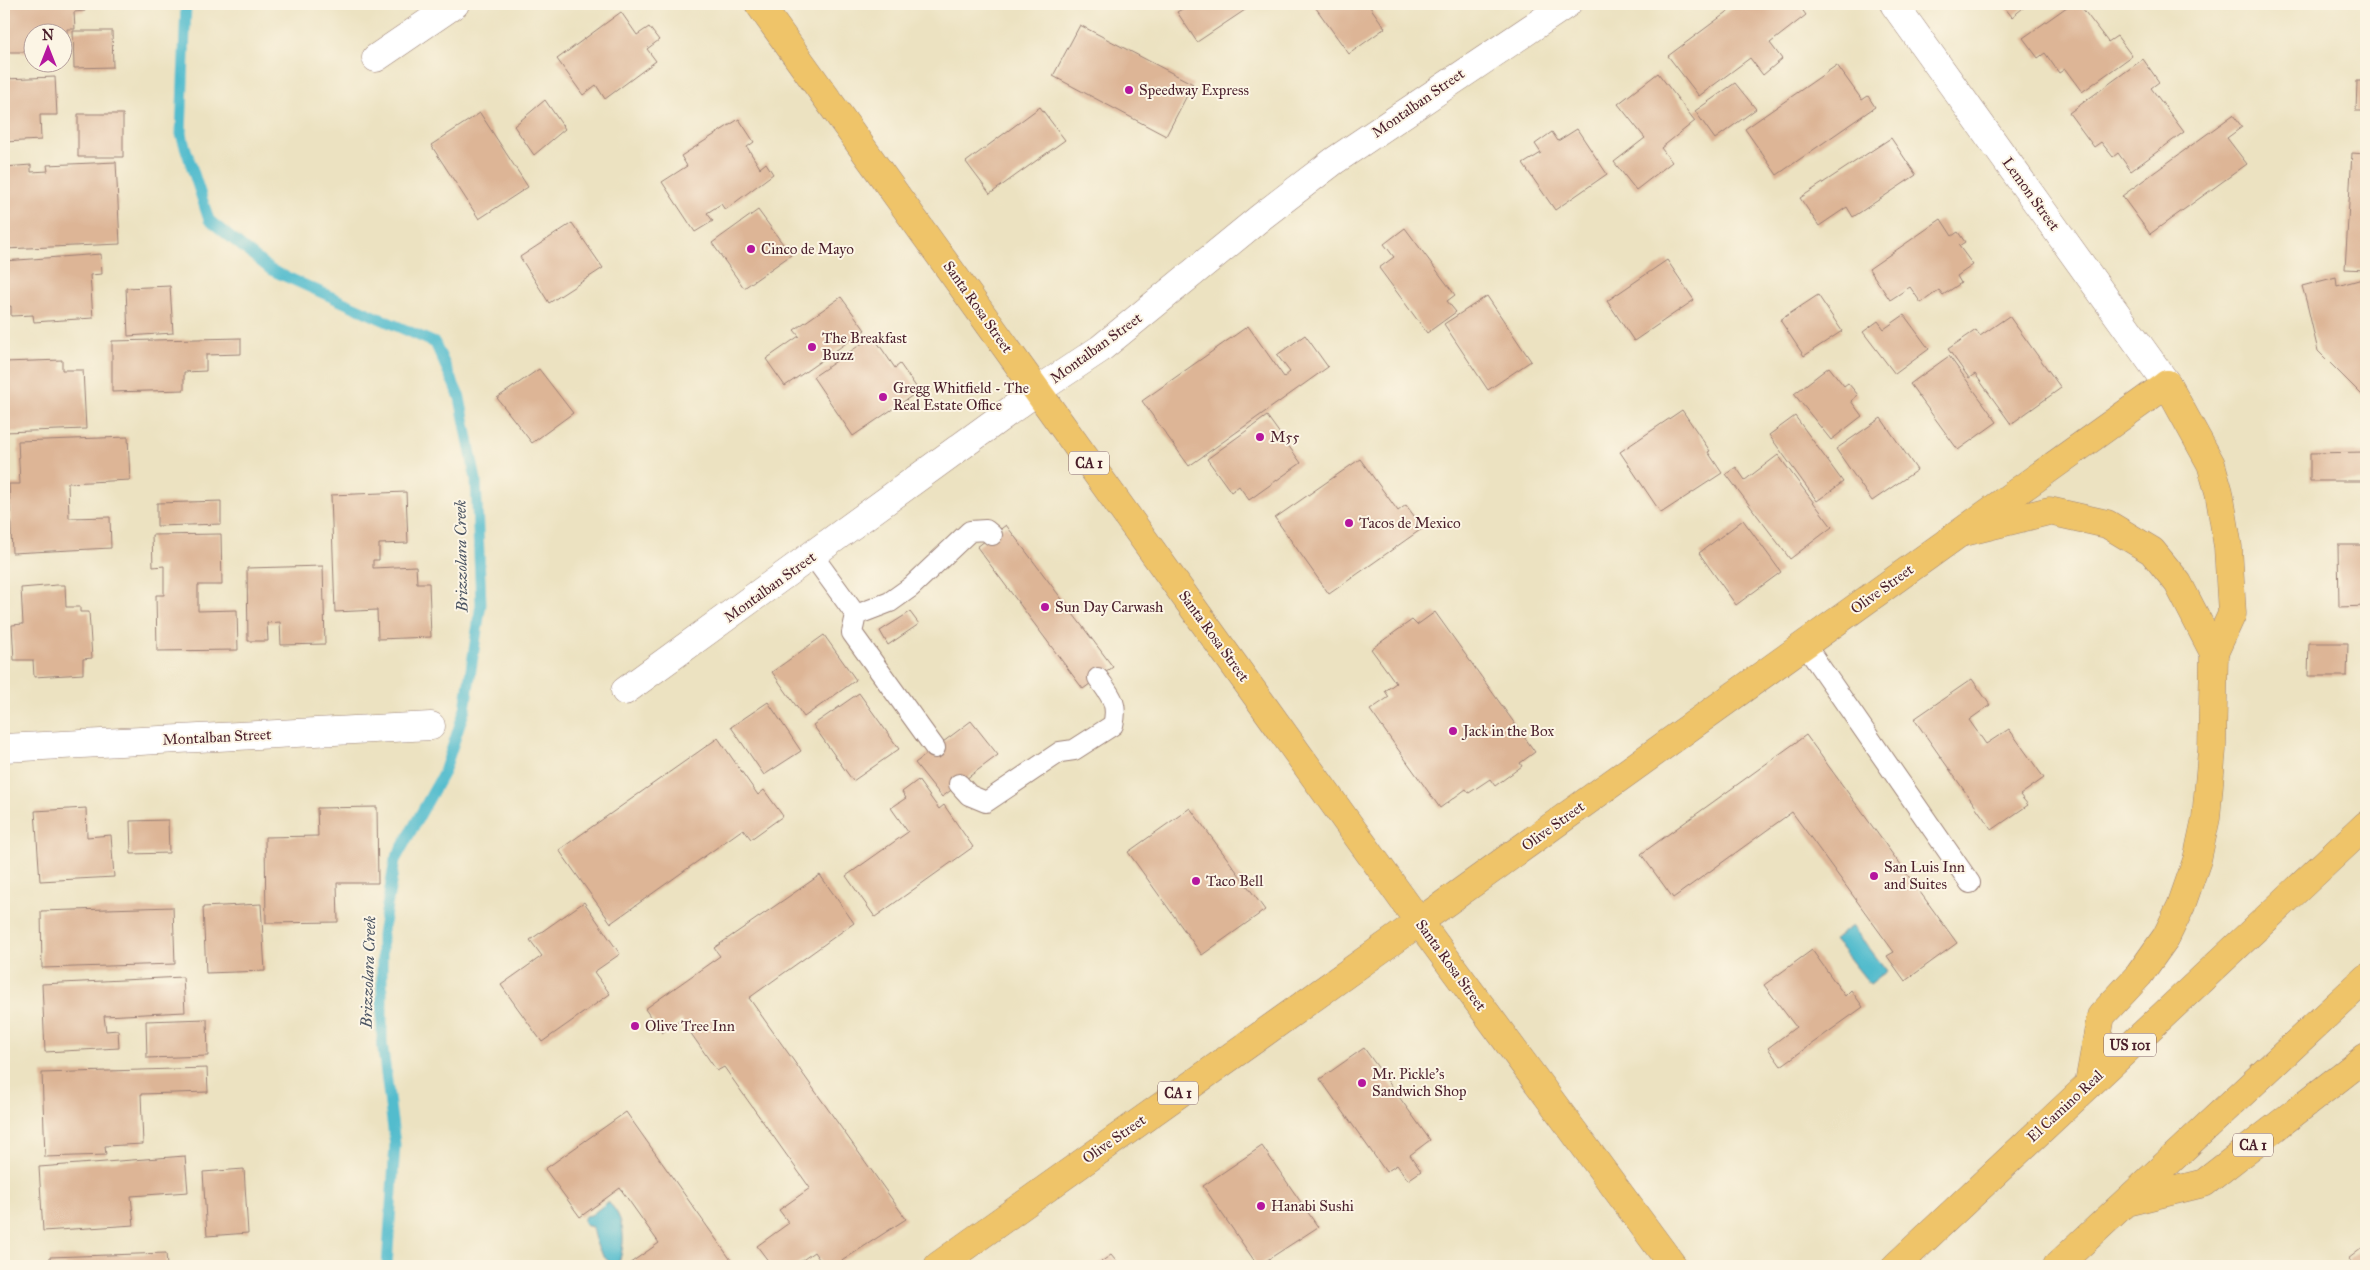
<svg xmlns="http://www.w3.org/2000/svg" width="2370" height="1270" font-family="'IM FELL Great Primer',serif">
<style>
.water{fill:#52bccd;stroke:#4e6e7c}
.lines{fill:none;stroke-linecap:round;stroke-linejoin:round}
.stream{stroke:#52bccd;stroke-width:11}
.building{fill:#ddb596}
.service-casing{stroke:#9b8076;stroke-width:22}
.minor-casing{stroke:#9b8076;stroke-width:29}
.primary-casing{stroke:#9b8076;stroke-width:29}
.trunk-casing{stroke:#9b8076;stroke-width:29}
.motorway-casing{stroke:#9b8076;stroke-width:29}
.service{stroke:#fff;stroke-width:20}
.minor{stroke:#fff;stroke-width:28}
.primary{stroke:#efc469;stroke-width:28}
.trunk{stroke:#efc469;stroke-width:28}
.motorway{stroke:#efc469;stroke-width:28}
.poi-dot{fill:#b5179e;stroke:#fcf5e5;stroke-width:2}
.labels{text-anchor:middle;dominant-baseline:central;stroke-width:4;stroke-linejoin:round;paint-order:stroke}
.shield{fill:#fcf5e5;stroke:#7f5f63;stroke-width:1}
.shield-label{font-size:14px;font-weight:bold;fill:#4a1f2b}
.poi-label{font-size:15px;fill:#4a1f2b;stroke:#fcf5e5;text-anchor:start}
.street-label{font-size:15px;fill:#4a1f2b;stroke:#fcf5e5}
.water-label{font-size:16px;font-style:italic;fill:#4d5664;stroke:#fcf5e5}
</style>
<rect width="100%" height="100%" fill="#fcf5e5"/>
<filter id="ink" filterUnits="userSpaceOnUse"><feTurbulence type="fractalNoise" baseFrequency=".02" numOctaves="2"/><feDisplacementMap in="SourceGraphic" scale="10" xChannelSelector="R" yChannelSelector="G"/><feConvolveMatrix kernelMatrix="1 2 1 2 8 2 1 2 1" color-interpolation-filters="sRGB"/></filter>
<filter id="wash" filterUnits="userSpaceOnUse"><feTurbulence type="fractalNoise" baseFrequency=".0096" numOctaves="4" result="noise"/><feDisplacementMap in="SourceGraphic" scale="20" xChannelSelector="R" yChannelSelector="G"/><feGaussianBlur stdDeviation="1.12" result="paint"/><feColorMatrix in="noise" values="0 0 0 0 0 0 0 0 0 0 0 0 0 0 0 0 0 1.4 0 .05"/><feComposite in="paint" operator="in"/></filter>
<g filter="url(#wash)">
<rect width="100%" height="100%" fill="#ece2c1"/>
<path class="water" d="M1852,926L1887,971L1870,984L1834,939Z
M608,1202C625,1217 626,1241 619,1262L613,1264C599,1256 595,1242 592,1227L585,1225L583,1221L585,1216L591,1215Z"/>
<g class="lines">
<path class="stream" d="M186,4L181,134L209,220L271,270L435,343L460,398L476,480L481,604L465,709L444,772L395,860L382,935V1042L395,1145L387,1266"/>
</g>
<g id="blocks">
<path class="building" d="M4,4H85V11L74,12L75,29H67V40L62,44V32H32V52H4Z
M1191,4H1254L1197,42L1177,12Z
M1313,4H1368L1385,28L1349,54Z
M1738,4H1781L1784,8L1790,4H1798L1806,15L1770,43L1782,59L1763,75L1750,58L1699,96L1668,56Z
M2002,4H2028L2012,17Z
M2071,4H2079L2108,42L2117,36L2132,56L2082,92L2065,69L2059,73L2045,53L2038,58L2023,38Z
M621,12L637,35L649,27L659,40L647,49L656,61L605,99L596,85L583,95L557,59Z
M1080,25L1193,84L1166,136L1053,76Z
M73,31H112L113,67L74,68Z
M2143,59L2159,82L2151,88L2184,132L2131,171L2118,153L2113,157L2101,142L2094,147L2069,113Z
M1837,65L1862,100L1868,96L1875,107L1777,175L1745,129Z
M1658,73L1695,121L1661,148L1672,162L1636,190L1614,162L1645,138L1618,104Z
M55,77L57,115H40L41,140L4,142V79Z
M2357,81H2366V111H2356Z
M1735,83L1756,109L1715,139L1695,111Z
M545,100L565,129L534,155L514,126Z
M1040,107L1065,140L990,194L966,162Z
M480,113L528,187L479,219L431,145Z
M78,114H123V157H78Z
M2233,115L2242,127L2227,138L2247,164L2150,234L2122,196Z
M739,119L754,142L747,147L760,168L766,163L773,174L725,210L721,204L707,213L713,221L695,232L662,182L687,166L681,156Z
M1577,129L1607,174L1555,210L1523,164L1541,153L1535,144L1552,132L1558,141Z
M1891,138L1916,175L1853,217L1847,207L1819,226L1800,198Z
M2352,153L2366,154V270L2345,269Z
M116,162L120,244L4,249V167L31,165V172L48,171L47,165Z
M758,210L791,255L744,288L712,243Z
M1941,219L1952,236L1958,232L1965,242L1959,246L1973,265L1957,276L1961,283L1943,295L1939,290L1921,303L1910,287L1890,300L1869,269Z
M572,223L603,268L549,303L520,257Z
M1405,228L1455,295L1447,301L1456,312L1427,333L1379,268L1394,257L1384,244Z
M101,254L102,274L90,275L93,318L34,322L33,315L11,316V306L4,307V261Z
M1667,260L1694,300L1634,341L1607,301Z
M2336,277L2337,286L2366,278V399L2318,351L2307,304L2302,286Z
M170,286L173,333L128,336L126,288Z
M1818,295L1842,331L1804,356L1780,320Z
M1487,296L1531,361L1488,390L1444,324Z
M841,297L865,330L785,386L766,359L799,336L794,330Z
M1904,315L1929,349L1895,374L1863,332L1878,321L1884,329Z
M2009,316L2061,388L2011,424L1975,374L1969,378L1948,349L1976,330L1980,336Z
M1248,326L1284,377L1290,372L1277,355L1305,335L1328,367L1189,466L1142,401Z
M873,336L895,368L900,364L919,391L853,436L813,377Z
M241,338V354L206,355V371L184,372V390L112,392V341Z
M1949,356L1997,422L1958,450L1910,384Z
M62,360V370H83L86,429L4,432V362Z
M1829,367L1844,386L1848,383L1858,395L1851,401L1862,416L1831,440L1794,394Z
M539,369L573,413L532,443L497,398Z
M1682,410L1710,451L1708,452L1722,473L1661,513L1620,452Z
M1267,416L1301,463L1249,500L1239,486L1231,492L1207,459Z
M1795,416L1843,482L1817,501L1769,435Z
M1881,418L1917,470L1872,501L1836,449Z
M128,437L130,480L68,483L69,518L110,517L111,548L12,553L9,484H20L18,441Z
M2366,452V481H2310V453Z
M1778,455L1832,527L1790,559L1726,474L1736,467L1745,480Z
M1360,459L1398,511L1406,505L1423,528L1329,594L1275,518Z
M406,492L408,543L379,544V560H373V568L416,566L417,583H429L431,637L378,639L377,610L335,612L331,495Z
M221,501V524L157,526V503Z
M1743,520L1781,572L1736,605L1699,553Z
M1006,525L1113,667L1083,689L977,547Z
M221,534L222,585H198V611L237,610L238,650L157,651L156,595H164V566L153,567L152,535Z
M2338,545H2366V606L2339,607Z
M323,566L325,644L281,645L280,622L267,623L268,641H248L247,568Z
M57,585H65L66,607H80V612H89L92,658L83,659V674L34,677L33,660H14L12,625L23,624L21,588Z
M910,612L919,624L888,645L880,631Z
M1435,612L1535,752L1520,763L1522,766L1495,786L1490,779L1469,793L1466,789L1440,808L1370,710L1389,697L1385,691L1396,683L1371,649L1412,620L1417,625Z
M824,635L856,680L804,717L772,672Z
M2309,643H2348L2347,676H2308Z
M1972,679L1990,705L1969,720L1986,744L2009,729L2044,778L2020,795L2028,805L1992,830L1914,719Z
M859,693L899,749L853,781L813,725Z
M768,702L801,751L764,775L731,727Z
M971,721L998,755L942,797L915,763Z
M1806,735L1957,943L1905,981L1887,956L1894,952L1792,812L1673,898L1641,854Z
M718,738L758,795L764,790L783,816L751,839L743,829L611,923L559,850Z
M918,780L939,809L944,805L973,847L875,917L846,876L908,832L891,808L906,798L902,792Z
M377,807L378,883H337L338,922L266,923L265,837L318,836L317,808Z
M86,808L87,837L111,835L114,877L40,881L35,811Z
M1190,808L1265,910L1202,955L1128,852Z
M168,820L169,853L131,854L130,821Z
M820,875L854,923L749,998L906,1219L834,1266H824L814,1252L794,1266H772L757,1246L789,1223L779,1210L810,1188L724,1067L717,1071L681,1019L662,1033L645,1009L720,956L714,948Z
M584,902L620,954L594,972L610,994L542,1042L501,985L542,956L530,940Z
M261,904L265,971L206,973L203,907Z
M173,907L175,964L42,968L41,911Z
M1812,950L1845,996L1851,990L1863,1007L1781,1066L1768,1048L1796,1027L1764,985Z
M183,977L185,1012L104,1016L106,1031L118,1030L119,1048L45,1052L42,984Z
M207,1019L208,1056L147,1058L146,1021Z
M1364,1048L1430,1140L1410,1155L1421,1171L1408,1180L1397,1165L1386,1172L1320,1079Z
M207,1068L208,1092L141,1094L143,1144L105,1146L106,1155L45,1157L42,1073Z
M626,1112L733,1263L735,1266H626L659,1243L620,1188L580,1217L545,1169Z
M1262,1146L1318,1227L1258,1266L1203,1186Z
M185,1156L188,1192L131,1196L134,1225L43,1231L39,1167Z
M244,1169L248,1233L207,1236L203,1172Z
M2366,1245V1266H2350L2352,1264L2348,1259Z
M166,1253L167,1266H50V1257Z
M1111,1255L1120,1266H1095Z"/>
</g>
</g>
<g filter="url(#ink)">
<use href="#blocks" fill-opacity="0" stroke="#9b8076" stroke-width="1"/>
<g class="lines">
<defs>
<path id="service" d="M813,556L856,615
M1805,645L1970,883
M935,748L852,633L856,615L890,602L911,587L970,531L986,530L992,535
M959,784L969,795L986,802L1060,752L1074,750L1113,725C1119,703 1110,695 1098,678"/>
<path id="minor" d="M1894,4L2167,384
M376,58L455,4
M625,691L1037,391L1100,349L1261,217L1334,161L1567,4
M4,748L431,726"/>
<path id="primary" d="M1419,922L2167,384"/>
<path id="trunk" d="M759,4L1419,922L1673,1266
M938,1266L1419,922"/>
<path id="motorway" d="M2167,384L2211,464L2219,492L2228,547L2232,614L2214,653
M1961,533L2049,511L2107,524L2152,551L2178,583L2214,653L2212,750L2206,818L2197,860L2181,906L2166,937L2139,975L2101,1016L2089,1083
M2127,1202L2204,1183L2366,1057
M1896,1266L2366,825
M2057,1266L2366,978"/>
</defs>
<use href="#service" class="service-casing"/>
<use href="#minor" class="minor-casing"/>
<use href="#primary" class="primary-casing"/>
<use href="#trunk" class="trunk-casing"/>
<use href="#motorway" class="motorway-casing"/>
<use href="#service" class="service"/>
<use href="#minor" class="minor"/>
<use href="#primary" class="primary"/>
<use href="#trunk" class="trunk"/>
<use href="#motorway" class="motorway"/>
</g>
</g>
<g class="poi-dot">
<circle cx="1129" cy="90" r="5"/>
<circle cx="751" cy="249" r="5"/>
<circle cx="812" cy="347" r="5"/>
<circle cx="883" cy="397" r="5"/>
<circle cx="1260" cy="437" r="5"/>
<circle cx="1349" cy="523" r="5"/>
<circle cx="1045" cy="607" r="5"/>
<circle cx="1453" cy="731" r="5"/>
<circle cx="1874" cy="876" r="5"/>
<circle cx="1196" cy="881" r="5"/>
<circle cx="635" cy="1026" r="5"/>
<circle cx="1362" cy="1083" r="5"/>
<circle cx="1261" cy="1206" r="5"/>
</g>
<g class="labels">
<g class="shield">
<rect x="1069" y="451.5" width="40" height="23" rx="4"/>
<rect x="2104" y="1033.5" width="52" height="23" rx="4"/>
<rect x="1158" y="1081.5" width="40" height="23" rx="4"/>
<rect x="2233" y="1133.5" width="40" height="23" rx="4"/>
</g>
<g class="shield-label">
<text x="1089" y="463">CA 1</text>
<text x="2130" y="1045">US 101</text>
<text x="1178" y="1093">CA 1</text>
<text x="2253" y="1145">CA 1</text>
</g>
<g class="poi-label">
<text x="1139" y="90">Speedway Express</text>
<text x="761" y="249">Cinco de Mayo</text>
<text x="822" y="338">The Breakfast<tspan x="822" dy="17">Buzz</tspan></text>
<text x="893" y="388">Gregg Whitfield - The<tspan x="893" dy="17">Real Estate Office</tspan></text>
<text x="1270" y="437">M55</text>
<text x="1359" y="523">Tacos de Mexico</text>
<text x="1055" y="607">Sun Day Carwash</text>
<text x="1463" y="731">Jack in the Box</text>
<text x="1884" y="867">San Luis Inn<tspan x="1884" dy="17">and Suites</tspan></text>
<text x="1206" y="881">Taco Bell</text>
<text x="645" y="1026">Olive Tree Inn</text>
<text x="1372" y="1074">Mr. Pickle's<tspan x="1372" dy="17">Sandwich Shop</tspan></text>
<text x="1271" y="1206">Hanabi Sushi</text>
</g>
<g class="street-label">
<text transform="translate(1418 103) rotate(-35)">Montalban Street</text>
<text transform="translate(2031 194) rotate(54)">Lemon Street</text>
<text transform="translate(978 307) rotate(55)">Santa Rosa Street</text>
<text transform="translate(1096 348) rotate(-36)">Montalban Street</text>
<text transform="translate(770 587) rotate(-36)">Montalban Street</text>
<text transform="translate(1882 589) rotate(-36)">Olive Street</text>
<text transform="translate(1214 636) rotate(54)">Santa Rosa Street</text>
<text transform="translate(217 737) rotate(-3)">Montalban Street</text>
<text transform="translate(1553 826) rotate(-36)">Olive Street</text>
<text transform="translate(1451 965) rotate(54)">Santa Rosa Street</text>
<text transform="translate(2065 1106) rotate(-43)">El Camino Real</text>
<text transform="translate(1114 1139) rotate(-35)">Olive Street</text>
</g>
<g class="water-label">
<text transform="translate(461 556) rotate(-91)">Brizzolara Creek</text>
<text transform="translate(368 972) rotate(-88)">Brizzolara Creek</text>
</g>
</g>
<rect width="2370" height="1270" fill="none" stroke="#fcf5e5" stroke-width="20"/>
<g transform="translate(48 48)"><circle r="24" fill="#fcf5e5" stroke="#b59f9b"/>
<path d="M0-4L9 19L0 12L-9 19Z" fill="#b5179e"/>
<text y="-8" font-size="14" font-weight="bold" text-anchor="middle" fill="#4a1f2b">N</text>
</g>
</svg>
